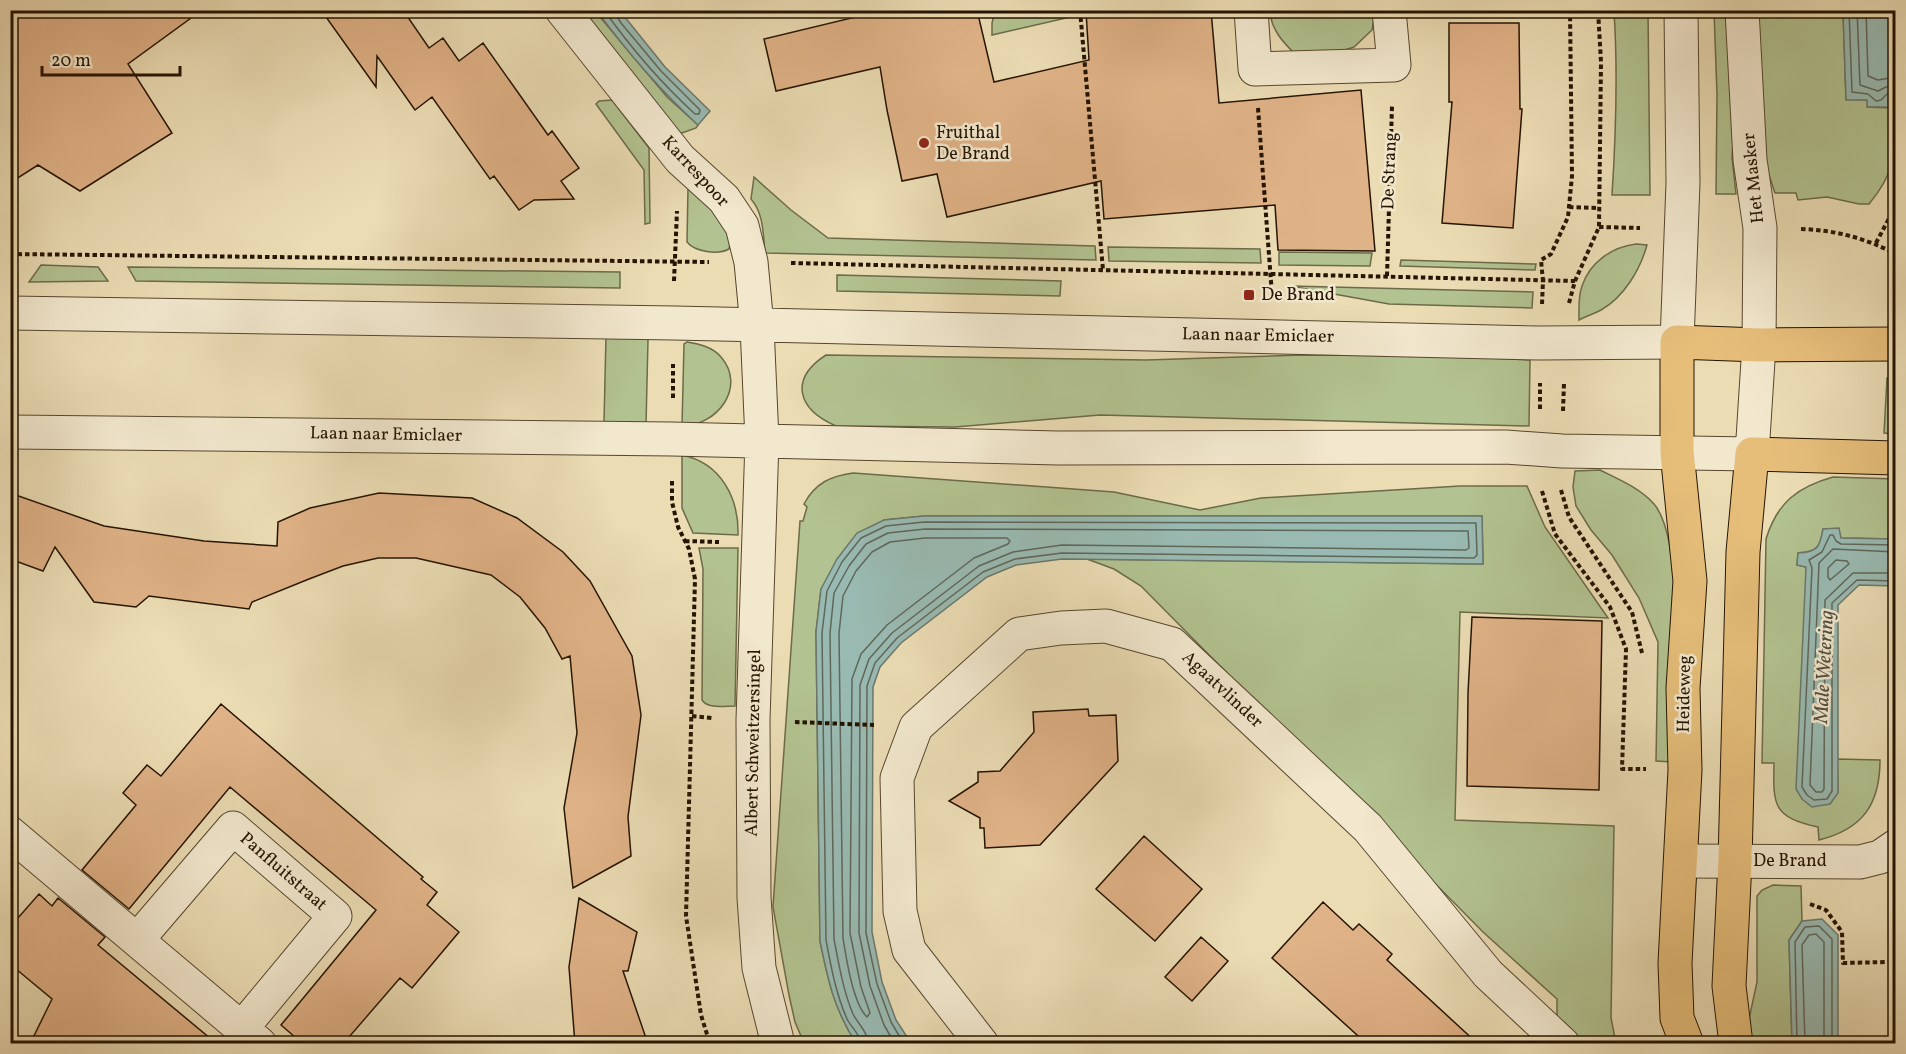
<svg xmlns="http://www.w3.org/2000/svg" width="1906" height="1054" font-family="Vollkorn,serif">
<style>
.green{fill:#b2c290;stroke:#6c6b49;stroke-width:1.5}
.water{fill:#99bab2;stroke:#6b786c;stroke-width:1.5}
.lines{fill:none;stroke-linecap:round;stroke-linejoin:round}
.shore{stroke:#5f675a;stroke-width:1.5}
.building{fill:#e0b287;stroke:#251402;stroke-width:1.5}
.minor-casing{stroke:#56462e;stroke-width:35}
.major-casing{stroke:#251402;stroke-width:35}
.path{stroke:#251402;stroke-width:4;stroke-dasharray:4.5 3;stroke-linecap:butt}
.minor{stroke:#f2e8ce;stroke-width:33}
.major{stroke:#e6be7a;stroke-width:33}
.poi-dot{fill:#8f2418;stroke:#f2e8ce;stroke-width:2}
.labels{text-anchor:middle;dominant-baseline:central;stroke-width:5;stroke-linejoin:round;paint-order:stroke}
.poi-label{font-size:18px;fill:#251402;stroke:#f2e8ce;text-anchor:start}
.street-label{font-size:18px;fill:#251402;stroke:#f2e8ce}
.water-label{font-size:20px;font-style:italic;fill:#4e4e40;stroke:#f2e8ce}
</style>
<rect width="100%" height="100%" fill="#ebdcb4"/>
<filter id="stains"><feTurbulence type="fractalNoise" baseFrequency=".00333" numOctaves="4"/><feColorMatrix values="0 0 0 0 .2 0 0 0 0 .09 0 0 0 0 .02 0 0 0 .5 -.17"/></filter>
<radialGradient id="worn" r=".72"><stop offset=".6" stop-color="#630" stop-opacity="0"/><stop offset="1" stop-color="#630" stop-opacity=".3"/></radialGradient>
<path class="green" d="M583,11H595L667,97L698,125L696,128L679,134Z
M995,11H1074L1075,16L992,35V23Z
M1270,11H1375L1372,30L1354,47L1329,55L1294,53C1282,41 1271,29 1270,11Z
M1614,11H1648L1650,195H1612C1616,133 1618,72 1614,11Z
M1714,11H1730L1734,131L1732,157L1736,194H1716L1717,94Z
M1757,11H1843L1846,99L1867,100L1868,107L1889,108V101L1895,100C1895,146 1900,167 1869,204H1859L1827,197L1798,200L1796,193H1775L1767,169Z
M612,100L649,148L650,223L645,224L644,170L596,104L599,101Z
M754,177L791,210L828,238L1095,246L1096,260L765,253C763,234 764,214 751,199Z
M688,188C703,201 735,226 729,249C718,255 695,252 687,242Z
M1636,244L1647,245C1640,270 1624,297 1601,310C1594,314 1586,316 1579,320C1579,309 1578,297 1582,286C1590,262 1612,247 1636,244Z
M1108,247L1260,249L1261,263L1109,261Z
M1279,252L1372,253L1370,266L1279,265Z
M1401,260L1534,264H1536L1535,270L1400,266Z
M41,265L98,267L108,281L29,282Z
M128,267L620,272V288L136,281Z
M837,275L1061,281L1060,296L837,291Z
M1290,286L1533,292L1532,308L1389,304Z
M606,336L647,338L648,340L646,425L604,422Z
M687,342C699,344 713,347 721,357C747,387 717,426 682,426L684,344Z
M826,355L1146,360L1304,355L1451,356L1530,360L1529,426L1100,415L955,427L836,426C797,409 789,379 826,355Z
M1887,378L1895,379V434L1884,433Z
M682,455C721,463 739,498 738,535L693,533L682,508Z
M1600,470C1618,479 1640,488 1654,504C1687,543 1674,707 1672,762L1656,761L1658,642L1639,598L1612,555L1591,530L1576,506L1573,487L1575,471Z
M853,473L1114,492L1200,510L1261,498L1460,486H1527L1545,527L1608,618L1460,612L1455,820L1614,826L1611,1018L1616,1043H1583L1557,1021V999L1483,932L1141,586L1114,569L1087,559L1483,564L1482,516H924L884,520L821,589L816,632L820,941C828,980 834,1009 856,1043H804L795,1022L789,995L773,907L800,521H803L807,507L804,504C815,483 831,476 853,473Z
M1833,477L1895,479V539L1840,538L1839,529H1823C1820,547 1818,552 1798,553L1797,565L1806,567L1838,793L1837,759L1880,760C1880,804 1863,829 1819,840L1818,827C1773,817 1773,806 1774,763H1762L1766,539C1777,503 1797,487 1833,477Z
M699,548H738L735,706C724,706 708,709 702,700L703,569Z
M1773,885L1801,886L1802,921L1789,940L1792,1043H1753L1748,1024L1757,982V896L1762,890Z"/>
<path class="water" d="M597,11H620L665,67L710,111L698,125C660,90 627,52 597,11Z
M1843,11H1895V100H1888L1889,107H1867V100H1846Z
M924,516H1482L1483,564L1062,559L1016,565L987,577L901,643L880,667L873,687L872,932L882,982L896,1020L911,1043H856C834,1009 828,980 820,941L816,632L821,589L837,559L857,533L884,520Z
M1839,528L1841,538L1895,539V586L1859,585L1838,605V793L1830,804L1812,807L1802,799L1796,789L1806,567L1797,565L1798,553C1818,552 1820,547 1823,529Z
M1822,919L1838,935V1038L1846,1039V1043H1792L1789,940L1802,921Z"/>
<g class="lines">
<path class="shore" d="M604,10C631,48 661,83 695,114H699L700,110L661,71L621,23L616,15L615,10
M1849,10L1852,92L1868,94L1876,101L1881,100L1887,94H1896
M1857,10L1860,85L1878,91L1886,87L1896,86
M1866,10L1868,76L1878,80L1896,77
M925,538H1007L1010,541L1008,544L974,558L887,625L861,654L852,679L850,933L861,987L870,1013L867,1017C853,1004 846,957 843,938L839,633L843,596L856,571L872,552L890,542Z
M1896,545L1841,544L1836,541L1833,535H1830L1822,552L1809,560L1812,568L1802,787L1807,795L1814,800L1827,799L1832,791V603L1857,580L1896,581
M1896,552L1833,549L1819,563L1810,785L1816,792H1822L1824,789L1825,600L1853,573H1896
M1836,560L1847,561L1849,564L1830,580L1828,577V568Z
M861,1044C860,1034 851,1027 847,1019C836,994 831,967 826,940L822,633L827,591L842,562L861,538L886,526L924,522L1476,523L1477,555L1474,558L1062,553L1015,559L983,572L897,638L875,663L867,686L866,933L877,984L891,1022L904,1044
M868,1044C868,1032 858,1024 853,1014C843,990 839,965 834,939L830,633L834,593L849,566L866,544L888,533L925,529L1468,531L1469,548L1466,550L1062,545L1013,552L979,566L892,633L869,659L860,685L859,933L870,986L884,1025L895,1044
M1797,1044L1795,942L1805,927L1819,926L1832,939V1037L1836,1044
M1805,1044L1802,945L1809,935L1816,934L1824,942V1037L1826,1044"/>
</g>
<path class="building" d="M10,10H202L128,64L172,133L80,191L38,165L10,183Z
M321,10H403L429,48L443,38L459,61L483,43L548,135L552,131L579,168L561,181L574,199L534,200L519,210L494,176L490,179L432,97L415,110L377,56L376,87Z
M863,10H977L994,82L1089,60L1086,11L1211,10L1219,103L1361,90L1375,251L1278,250L1275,205L1104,219L1101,181L947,217L937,174L902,181L887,110L880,67L776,91L764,39L864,15Z
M1449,23H1519L1520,109H1522L1513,228L1442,223L1452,102H1449Z
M10,493L104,526L204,541L277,546L278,522L310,508L379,493L472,498L517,518L563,552L590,581L632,656L641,715L628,817L631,856L573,888L564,808L577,733L570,656L562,659L545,628L520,597L491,575L416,558H378L343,566L309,579L252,602L249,609L149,596L136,607L94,602L55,547L43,571L10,559Z
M1472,617L1602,621L1599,790L1467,786L1468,693Z
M221,704L423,877L421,879L437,892L427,905L459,932L412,988L400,978L343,1044H303L281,1025L376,910L230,787L129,909L82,870L136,805L123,793L147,765L161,776Z
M1088,709L1089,716L1116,715L1118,761L1040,845L985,848L984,828H980V818L949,801L978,782V772L1000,771L1034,732L1033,712Z
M1144,836L1202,889L1155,941L1096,889Z
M39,894L52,906L58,898L105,937L98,945L217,1044H30L52,999L10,964V927Z
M579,898L637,932L628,971H623L648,1044H575L569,967Z
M1323,902L1353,930L1359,924L1392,954L1387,960L1478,1044H1367L1272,958Z
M1201,937L1228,961L1192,1001L1165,977Z"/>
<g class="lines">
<defs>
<path id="minor" d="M562,10L680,159L724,199L742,226L751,262L757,326L762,440L753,720L754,898L759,968L778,1044
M1251,10L1255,69L1394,65L1389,10
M10,313L674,323L1540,343L1677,342L1683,183L1681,10
M10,432L672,439L1058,448L1506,447L1562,451L1752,454L1759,345L1760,228L1750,160L1742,10
M10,833L260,1044
M1681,861L1860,862L1880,857L1896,846
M137,940L233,828L335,916L242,1028
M982,1044L909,950L900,911L897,778L916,727L1019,634L1061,628L1106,626L1172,644L1368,828L1488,974L1563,1044"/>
<path id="major" d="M1687,1044L1677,1018L1675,963L1685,770L1683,688L1690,581L1677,452V342L1759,345L1896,344
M1736,1044L1729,986L1735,861L1743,552L1752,454L1896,458"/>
</defs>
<use href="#minor" class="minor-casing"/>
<use href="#major" class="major-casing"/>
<path class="path" d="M1080,10L1103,270
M1258,108L1272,295
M1569,207L1598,208
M1599,227L1640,228
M1801,229C1835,230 1865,238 1896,254
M1876,243L1896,205
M10,254L709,262
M791,263L1575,281
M1387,276L1392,106
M674,281L677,211
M1569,303L1575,281L1599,227L1601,62L1598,10
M1542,304L1543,281L1541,260L1551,254L1568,217L1572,176L1570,10
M673,398V364
M1540,409V383
M1563,411L1564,383
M672,481V502L678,527L689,549L695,579L686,916L701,1015L710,1044
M1561,490L1569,517L1632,612L1642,653
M1542,491L1555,534L1610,607L1626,649L1622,769H1646
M685,541L719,542
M692,716L712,718
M795,722L874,725
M1810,904L1826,910L1842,932L1843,963L1890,962L1896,957"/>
<use href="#minor" class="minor"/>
<use href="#major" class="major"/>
</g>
<g class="poi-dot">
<circle cx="924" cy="143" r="6"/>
<rect x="1243" y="289" width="12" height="12" rx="3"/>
</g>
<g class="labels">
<g class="poi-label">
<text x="936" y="133">Fruithal<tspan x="936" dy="21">De Brand</tspan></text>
<text x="1261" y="295">De Brand</text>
</g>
<g class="street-label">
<text transform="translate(1390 171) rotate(-88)">De Strang</text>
<text transform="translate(695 172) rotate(47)">Karrespoor</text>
<text transform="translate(1754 178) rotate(-96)">Het Masker</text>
<text transform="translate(1258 336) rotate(1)">Laan naar Emiclaer</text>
<text transform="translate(386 435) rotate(1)">Laan naar Emiclaer</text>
<text transform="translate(1222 690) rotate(43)">Agaatvlinder</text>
<text transform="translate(1685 694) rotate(-89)">Heideweg</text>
<text transform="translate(754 743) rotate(-89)">Albert Schweitzersingel</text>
<text x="1790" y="861">De Brand</text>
<text transform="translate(283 872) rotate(41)">Panfluitstraat</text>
</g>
<g class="water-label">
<text transform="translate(1825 667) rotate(-87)">Male Wetering</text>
</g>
</g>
<rect width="1906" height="1054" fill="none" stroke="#ebdcb4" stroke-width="36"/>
<rect x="12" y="12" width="1882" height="1030" fill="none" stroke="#251402" stroke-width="3"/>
<rect x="18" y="18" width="1870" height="1018" fill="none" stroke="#251402" stroke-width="1.5"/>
<path d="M42 66v9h138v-9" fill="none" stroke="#251402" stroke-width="3"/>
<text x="51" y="66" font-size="18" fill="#251402" stroke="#f2e8ce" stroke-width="4.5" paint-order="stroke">20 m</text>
<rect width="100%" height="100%" filter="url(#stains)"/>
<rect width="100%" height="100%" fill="url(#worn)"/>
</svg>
